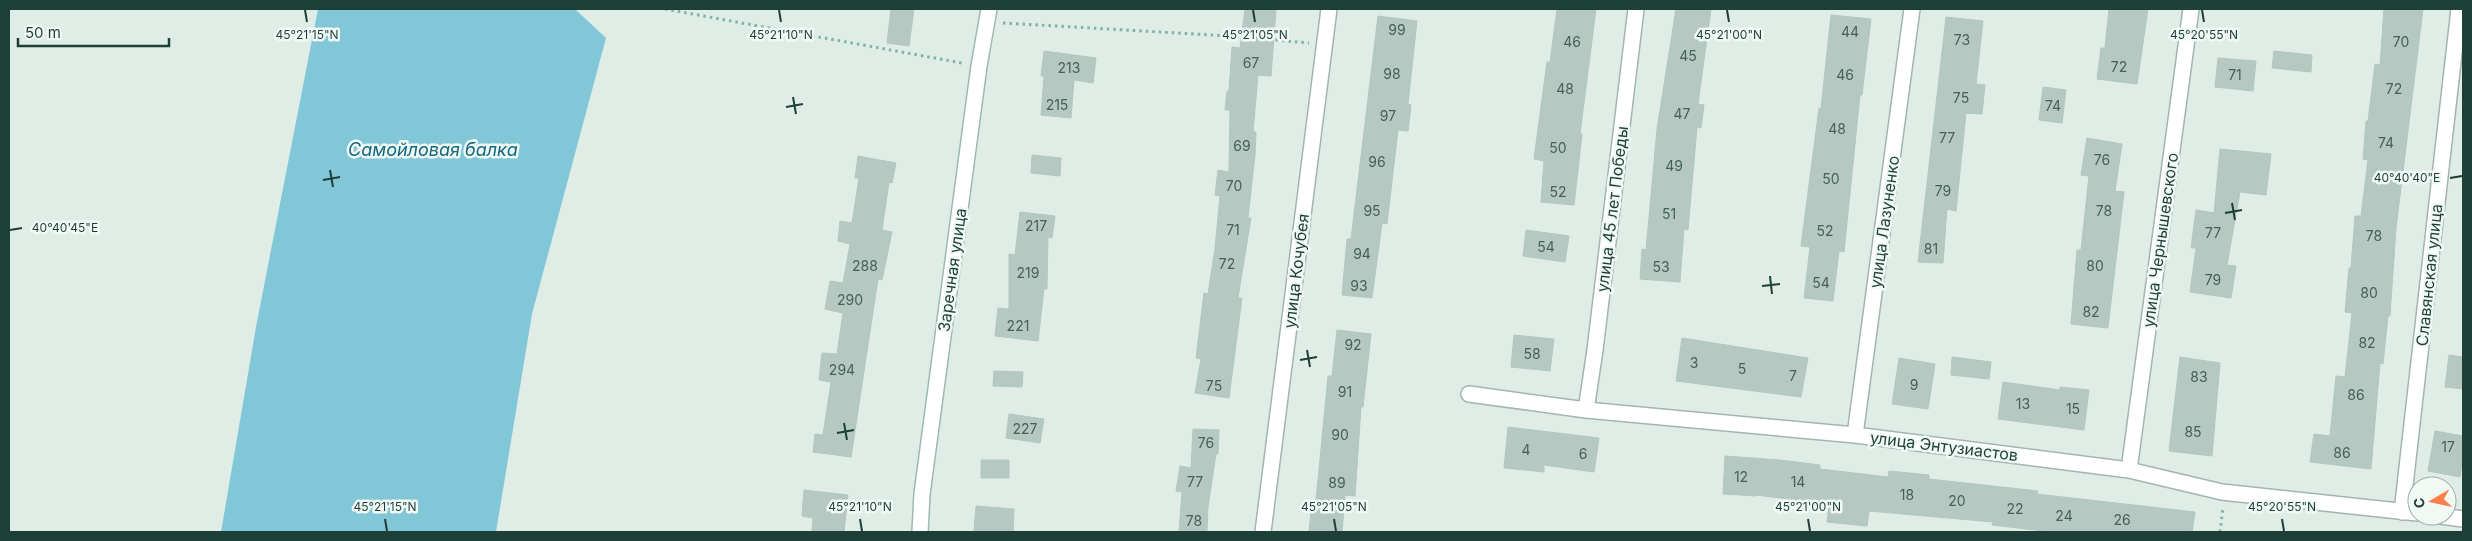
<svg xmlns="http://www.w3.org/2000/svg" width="2472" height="541" font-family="Inter,sans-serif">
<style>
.water{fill:#81c7d8}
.building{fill:#b5c8c1;stroke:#b1c7bf}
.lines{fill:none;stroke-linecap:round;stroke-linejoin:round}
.street-casing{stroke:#a2b5af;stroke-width:18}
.secondary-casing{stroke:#9dbab1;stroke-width:18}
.path{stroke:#7cb4a5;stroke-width:3;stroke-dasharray:2.5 4;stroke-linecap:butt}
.street{stroke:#fff;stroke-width:15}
.secondary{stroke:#fff;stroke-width:15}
.ticks{fill:none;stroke:#1e3f38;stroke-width:2}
.labels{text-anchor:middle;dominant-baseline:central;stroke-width:5;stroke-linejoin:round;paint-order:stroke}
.number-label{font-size:14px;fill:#44615a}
.street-label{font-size:16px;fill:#1e3f38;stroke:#f1f9f5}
.water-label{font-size:18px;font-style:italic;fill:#126981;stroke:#f1f9f5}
.ticks-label{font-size:12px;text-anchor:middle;fill:#1e3f38;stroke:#f1f9f5;stroke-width:5;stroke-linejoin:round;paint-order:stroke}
</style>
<rect width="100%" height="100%" fill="#e0ede7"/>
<path class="water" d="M318,9H575L606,38L532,314L496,532H221L256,327Z"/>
<path class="building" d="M891,9H914L909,46L887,43Z
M1245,9H1276L1271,76L1258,75L1253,132H1256L1255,155L1248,218H1251L1238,298H1242L1229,398L1195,393L1201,359L1196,358L1204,293L1208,294L1215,248L1220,196L1215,195L1218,170L1229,172L1230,110H1225L1227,91H1229L1232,47L1240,48Z
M1557,9H1596L1580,134H1582L1574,205L1541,202L1544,161L1534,159L1547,62H1550Z
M1676,9H1711L1698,104L1704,105L1701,128L1697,127L1688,230L1684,229L1680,282L1640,279L1642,249L1646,250L1657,129Z
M2109,9H2148L2137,84L2097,79L2101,48H2105Z
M2384,9H2423L2396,228L2390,316H2388L2383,364L2380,363L2371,469L2310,462L2314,434L2330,436L2336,376L2345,377L2352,313L2345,312L2349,268H2351L2355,216H2361L2368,160L2363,159L2366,121H2368L2375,64L2380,65Z
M1831,15L1871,19L1862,95H1860L1844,252L1839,251L1833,301L1804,298L1810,247L1801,246L1819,108L1821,109Z
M1378,16L1417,21L1408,104L1411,105L1408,131L1398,130L1387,224L1382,223L1372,298L1342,295L1347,239H1351Z
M1946,17L1983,21L1976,84L1985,85L1982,114L1966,113L1956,211L1947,209L1943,263L1918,262Z
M1044,51L1096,58L1093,83L1074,80L1071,118L1041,115L1044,76H1041Z
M2274,51L2312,55L2311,72L2272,68Z
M2218,58L2256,61L2253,91L2215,87Z
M2043,87L2066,90L2062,123L2039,120Z
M2087,138L2122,144L2115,191L2124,192L2108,328L2071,324L2077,250H2081L2089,176L2081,175Z
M2220,149L2271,154L2266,195L2240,192L2227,265L2236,266L2231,298L2190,292L2196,248H2191L2196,210L2214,213Z
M1032,155L1061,158L1060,176L1031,173Z
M858,156L896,163L892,183L889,182L882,230L892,232L882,280L878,279L851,457L813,452L815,434L823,435L831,382L819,380L822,353L837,354L843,313L825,309L830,281L843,283L850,244L838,241L840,221L852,223L859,178H855Z
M1020,212L1055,216L1052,238L1048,237L1047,289H1044L1038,341L995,336L998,308L1009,309V254L1015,255Z
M1526,230L1569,236L1565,262L1523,256Z
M1337,330L1371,334L1363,407H1361L1355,496L1345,495L1342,532H1309L1311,511H1315L1328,376H1332Z
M1514,335L1554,339L1550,371L1511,367Z
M1682,338L1808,358L1801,397L1676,381Z
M2449,355L2463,357V389L2445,387Z
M1952,357L1991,362L1989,379L1951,375Z
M2180,357L2220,363L2212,456L2169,451Z
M1899,358L1935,364L1928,409L1892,404Z
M994,371L1023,372L1022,387L993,386Z
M2003,382L2060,390V387L2089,390L2084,430L1998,419Z
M1009,414L1044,419L1040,443L1006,438Z
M1508,427L1599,438L1594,472L1544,465V472L1504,468Z
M1193,429L1219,430L1218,454H1216L1208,507L1207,532H1179L1182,492L1176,491L1180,466L1191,468Z
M2435,431L2463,436V456L2460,477L2428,471Z
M1725,456L1780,460L1820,465V469L1888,477L1889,471L1929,475V479L2038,491L2037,494L2195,512L2192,532H2052L1992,525L1993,522L1869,511L1867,526L1827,522L1829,504L1756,495V496L1723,494Z
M981,460H1009V478H981Z
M804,490L848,495L844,532H812L813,518L802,516Z
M976,506L1014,509L1013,532H974Z"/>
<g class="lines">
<defs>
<path id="street" d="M1469,394L1586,410L1855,435L2129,470L2222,492L2417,513
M1586,410L1595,350L1636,9
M1855,435L1912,9
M2129,470L2191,9
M2402,512L2459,9
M2441,516L2463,519
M1263,532L1329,9"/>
<path id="secondary" d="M920,532L922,494L979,66L989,9"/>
</defs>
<use href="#street" class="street-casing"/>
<use href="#secondary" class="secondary-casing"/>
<path class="path" d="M665,9L962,63
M1003,23L1230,36L1309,43
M2220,532L2223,508"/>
<use href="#street" class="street"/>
<use href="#secondary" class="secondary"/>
</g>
<path class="ticks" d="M305,10L307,22M779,10L781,22M1253,10L1255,22M1727,10L1729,22M2202,10L2204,22M793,97L796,114M786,107L803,104M330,170L333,187M2450,178L2462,176M323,180L340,177M2232,203L2235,220M2225,213L2242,210M10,230L22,228M1770,276L1772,294M1762,286L1780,284M1307,350L1310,367M1300,360L1317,357M844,423L847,440M837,433L854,430M385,519L387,531M860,519L862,531M1334,519L1336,531M1808,519L1810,531M2282,519L2284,531"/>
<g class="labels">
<g class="number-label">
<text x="1397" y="29">99</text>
<text x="1850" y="31">44</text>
<text x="1962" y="39">73</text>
<text x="1572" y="41">46</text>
<text x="2401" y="41">70</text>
<text x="1688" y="55">45</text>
<text x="1251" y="62">67</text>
<text x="2119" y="66">72</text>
<text x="1069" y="67">213</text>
<text x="1392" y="73">98</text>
<text x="1845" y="74">46</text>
<text x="2235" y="74">71</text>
<text x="1565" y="88">48</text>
<text x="2394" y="88">72</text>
<text x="1961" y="97">75</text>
<text x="1057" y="104">215</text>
<text x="2053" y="105">74</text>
<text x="1682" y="113">47</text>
<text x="1388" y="115">97</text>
<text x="1837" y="128">48</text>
<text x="1947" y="137">77</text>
<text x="2386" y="142">74</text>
<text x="1242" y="145">69</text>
<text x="1558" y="147">50</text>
<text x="2102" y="159">76</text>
<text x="1377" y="161">96</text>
<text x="1674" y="165">49</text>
<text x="1831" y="178">50</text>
<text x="1234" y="185">70</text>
<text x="1943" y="190">79</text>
<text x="1558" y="191">52</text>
<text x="1372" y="210">95</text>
<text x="2104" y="210">78</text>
<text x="1669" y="213">51</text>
<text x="1036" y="225">217</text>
<text x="1233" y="229">71</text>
<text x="1825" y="230">52</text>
<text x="2213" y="232">77</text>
<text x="2374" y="235">78</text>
<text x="1546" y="246">54</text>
<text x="1931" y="248">81</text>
<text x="1362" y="253">94</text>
<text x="1227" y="263">72</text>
<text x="865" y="265">288</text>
<text x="2095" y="265">80</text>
<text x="1661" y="266">53</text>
<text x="1028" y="272">219</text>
<text x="2213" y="279">79</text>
<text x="1821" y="282">54</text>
<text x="1359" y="285">93</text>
<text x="2369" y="292">80</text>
<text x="850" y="299">290</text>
<text x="2091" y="311">82</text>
<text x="1018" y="325">221</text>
<text x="2367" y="342">82</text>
<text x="1353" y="344">92</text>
<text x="1532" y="353">58</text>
<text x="1694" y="362">3</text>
<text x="1742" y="368">5</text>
<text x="842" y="369">294</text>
<text x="1793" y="375">7</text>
<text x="2199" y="376">83</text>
<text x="1914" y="384">9</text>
<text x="1214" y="385">75</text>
<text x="1345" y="391">91</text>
<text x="2356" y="394">86</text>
<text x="2023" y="403">13</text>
<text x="2073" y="408">15</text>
<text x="1025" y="428">227</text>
<text x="2193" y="431">85</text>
<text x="1340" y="434">90</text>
<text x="1206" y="442">76</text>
<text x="2448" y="446">17</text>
<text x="1526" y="449">4</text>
<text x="2342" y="452">86</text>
<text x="1583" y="453">6</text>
<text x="1741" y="476">12</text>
<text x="1195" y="481">77</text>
<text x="1798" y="481">14</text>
<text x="1337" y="482">89</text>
<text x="1907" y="494">18</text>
<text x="1957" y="500">20</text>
<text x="2015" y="508">22</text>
<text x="2064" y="515">24</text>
<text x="2122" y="519">26</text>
<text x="1194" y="520">78</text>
</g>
<g class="street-label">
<text transform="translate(1612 209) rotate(-83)">улица 45 лет Победы</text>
<text transform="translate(1884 222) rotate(-82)">улица Лазуненко</text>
<text transform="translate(2160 240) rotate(-82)">улица Чернышевского</text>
<text transform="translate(952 270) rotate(-82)">Заречная улица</text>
<text transform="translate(1296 271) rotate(-83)">улица Кочубея</text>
<text transform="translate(2429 275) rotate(-84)">Славянская улица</text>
<text transform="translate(1944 446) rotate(7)">улица Энтузиастов</text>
</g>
<g class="water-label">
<text x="433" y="149">Самойловая балка</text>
</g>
</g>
<g class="ticks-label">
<text x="307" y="39">45°21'15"N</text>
<text x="781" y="39">45°21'10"N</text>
<text x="1255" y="39">45°21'05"N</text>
<text x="1729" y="39">45°21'00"N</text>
<text x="2204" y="39">45°20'55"N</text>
<text x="2407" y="182">40°40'40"E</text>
<text x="65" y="232">40°40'45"E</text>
<text x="385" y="511">45°21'15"N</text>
<text x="860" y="511">45°21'10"N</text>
<text x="1334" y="511">45°21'05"N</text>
<text x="1808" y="511">45°21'00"N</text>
<text x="2282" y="511">45°20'55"N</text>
</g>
<rect width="2472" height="541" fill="none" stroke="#1e3f38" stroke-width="20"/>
<g transform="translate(2432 501) rotate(261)"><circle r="24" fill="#f1f9f5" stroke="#9dafa9"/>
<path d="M0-4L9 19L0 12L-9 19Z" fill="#ff804b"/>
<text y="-8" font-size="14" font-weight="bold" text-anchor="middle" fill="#1e3f38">С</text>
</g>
<path d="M18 38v8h151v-8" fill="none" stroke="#1e3f38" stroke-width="2.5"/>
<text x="25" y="38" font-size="15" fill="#1e3f38" stroke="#f1f9f5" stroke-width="4" paint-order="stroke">50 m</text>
</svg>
